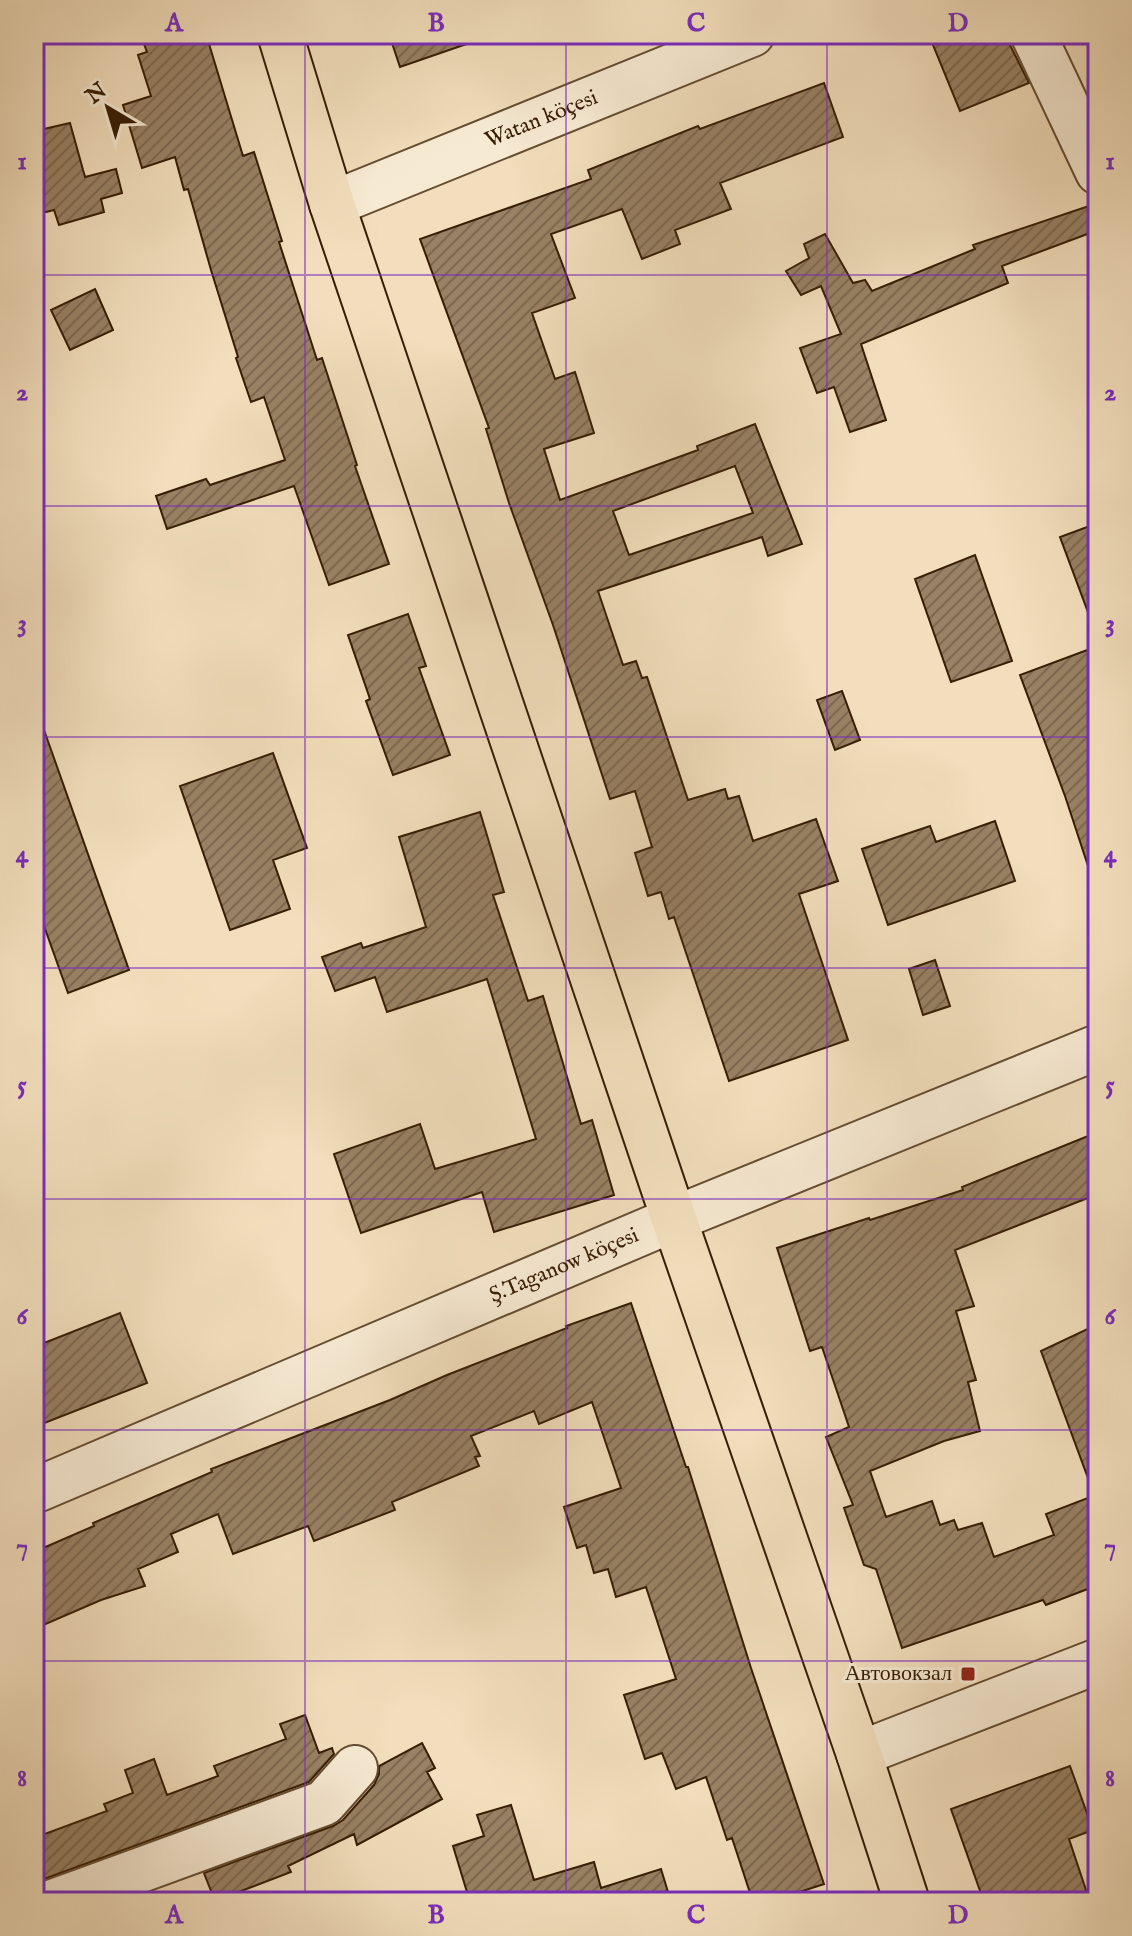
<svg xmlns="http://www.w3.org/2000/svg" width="1132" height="1936" font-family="'IM FELL English',serif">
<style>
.building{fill:url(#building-hatch);stroke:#361d04;stroke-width:2;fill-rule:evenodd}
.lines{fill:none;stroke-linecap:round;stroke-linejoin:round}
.minor-casing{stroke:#654d32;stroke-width:48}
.major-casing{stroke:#361d04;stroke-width:48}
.minor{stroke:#f7ead3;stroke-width:44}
.major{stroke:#f2debc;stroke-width:44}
.grid{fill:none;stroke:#7b2cbf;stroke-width:2;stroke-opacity:0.55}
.poi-dot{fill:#8f2418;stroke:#f7ead3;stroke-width:3}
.labels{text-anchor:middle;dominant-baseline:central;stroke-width:6;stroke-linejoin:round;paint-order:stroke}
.street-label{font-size:22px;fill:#361d04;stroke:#f7ead3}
.poi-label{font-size:22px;fill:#361d04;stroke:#f7ead3;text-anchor:end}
.neatline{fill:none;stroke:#7b2cbf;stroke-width:3}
.grid-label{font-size:26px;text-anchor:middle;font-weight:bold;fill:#7b2cbf}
</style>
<defs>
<pattern id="building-hatch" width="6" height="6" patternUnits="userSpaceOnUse" patternTransform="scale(2)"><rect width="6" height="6" fill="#988164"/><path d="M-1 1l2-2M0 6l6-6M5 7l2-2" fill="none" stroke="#7d6950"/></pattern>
</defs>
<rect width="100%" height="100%" fill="#f2debc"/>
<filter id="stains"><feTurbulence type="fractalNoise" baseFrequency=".0025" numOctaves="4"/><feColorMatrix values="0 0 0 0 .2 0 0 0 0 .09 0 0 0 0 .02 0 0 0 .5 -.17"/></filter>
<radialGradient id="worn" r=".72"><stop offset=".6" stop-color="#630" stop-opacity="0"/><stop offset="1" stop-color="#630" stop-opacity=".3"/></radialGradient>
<path class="building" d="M140,34H206L243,156L254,152L282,241L279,242L317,360L322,358L357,465L355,466L389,564L329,585L294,486L167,529L156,496L206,479L210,485L285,460L264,397L251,402L236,358L238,357L211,270L188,189L184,190L175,157L142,168L123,105L151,96L138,55L147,52Z
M389,34H484V38L400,67Z
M946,34H1008L1010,45L1029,83L960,111L931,40Z
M824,83L843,137L720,183L731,209L675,230L680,244L642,259L622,209L551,234L575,298L532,313L555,379L575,372L594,433L544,449L560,500L698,450L697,446L755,424L802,544L768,556L762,537L598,591L623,665L636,661L642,678L647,677L688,800L725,789L728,799L739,796L753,841L816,819L838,881L799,894L848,1040L729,1081L674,917L669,919L661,892L648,896L635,853L652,847L635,791L610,799L553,625L509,503L486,429L489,428L420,239L591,179L588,170L698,126L700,129ZM735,466L753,513L629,555L613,511Z
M70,123L85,177L116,169L122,193L101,199L104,212L59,225L54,210L34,215V147L43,145L40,132L44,129Z
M1098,203V230L1002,266L1008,283L861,344L886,420L850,432L834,387L817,393L800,348L841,334L821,286L801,295L786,271L809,258L804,244L825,234L853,283L865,280L872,291L975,249L973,245Z
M95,289L113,330L70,350L51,310Z
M1098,523V630L1095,631L1060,537Z
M975,555L1012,661L951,682L915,579Z
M408,614L426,666L419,668L450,755L393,775L366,701L370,699L348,635Z
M1098,646V881H1093L1065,796L1020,675Z
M842,691L860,740L835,750L817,700Z
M34,713H38L129,970L68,993L34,898Z
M273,753L307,848L273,860L290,909L230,930L180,786Z
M480,812L504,892L493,895L528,1001L543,996L581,1124L592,1120L614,1195L494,1232L482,1192L361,1233L334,1154L420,1124L435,1169L536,1139L487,979L387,1012L375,977L335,991L322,957L361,943L363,948L426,927L399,837Z
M995,821L1015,881L888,925L862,849L930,826L936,842Z
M935,960L950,1006L923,1015L909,969Z
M1098,1132V1194L955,1250L974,1306L956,1311L976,1380L968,1382L980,1431L944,1441L870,1471L886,1517L932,1501L940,1525L954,1520L958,1530L982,1523L994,1557L1054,1535L1046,1514L1093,1496L1098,1511V1585L1046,1605L1043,1600L902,1648L876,1569L864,1565L844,1508L853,1505L826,1437L849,1427L822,1347L810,1351L777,1248L869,1218L870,1220L963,1190L962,1187Z
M631,1303L686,1467H688L751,1668L824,1884L769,1902H753L732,1838L727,1840L706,1777L676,1789L662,1753L645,1759L624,1695L676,1679L646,1587L616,1597L608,1569L594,1573L586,1545L577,1548L564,1507L621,1488L592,1402L539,1424L534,1411L471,1436L480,1456L475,1457L479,1466L392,1502L395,1510L314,1541L308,1526L233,1554L218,1514L171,1534L178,1552L138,1569L145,1586L101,1600L34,1629V1552L94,1526L93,1523L212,1472L211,1469L390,1400L447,1375L567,1328L566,1326Z
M120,1313L147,1383L34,1427V1347Z
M1098,1324V1496L1095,1497L1041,1351Z
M305,1715L319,1753L332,1748L334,1754L309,1782L44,1879L34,1886V1838L107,1811L104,1804L133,1793L125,1770L154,1759L167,1795L218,1776L214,1766L286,1739L280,1724Z
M422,1743L435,1768L427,1772L442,1799L357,1845L354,1834L288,1866L291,1872L215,1901L204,1873L333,1826L343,1820L374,1785L379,1774V1766Z
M1070,1766L1093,1830L1069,1839L1090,1902H984L951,1809Z
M511,1805L534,1880L594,1862L601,1888L661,1869L671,1902H470L453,1846L484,1836L477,1815Z"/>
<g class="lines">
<defs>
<g id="minor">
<path d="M1033,34L1098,172"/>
<path id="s1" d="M332,204L752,34"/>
<path id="s2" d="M34,1491L674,1219L1098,1047"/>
<path d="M859,1754L1098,1661"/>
<path d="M53,1902L324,1803L355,1768"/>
</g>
<path id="major" d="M280,34L332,204L674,1219L859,1754L907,1902"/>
</defs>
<use href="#minor" class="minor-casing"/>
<use href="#major" class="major-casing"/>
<use href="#minor" class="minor"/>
<use href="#major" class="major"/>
</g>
<path class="grid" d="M305,34V1902M566,34V1902M827,34V1902M34,275H1098M34,506H1098M34,737H1098M34,968H1098M34,1199H1098M34,1430H1098M34,1661H1098"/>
<rect class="poi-dot" x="960" y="1666" width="16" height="16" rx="4"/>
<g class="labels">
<g class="street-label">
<text stroke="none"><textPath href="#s1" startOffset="226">Watan köçesi</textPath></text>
<text stroke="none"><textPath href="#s2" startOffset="576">Ş.Taganow köçesi</textPath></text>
</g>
<g class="poi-label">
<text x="952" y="1674">Автовокзал</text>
</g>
</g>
<rect width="1132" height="1936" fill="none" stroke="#f2debc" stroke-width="88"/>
<g transform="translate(108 108) rotate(322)" stroke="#f7ead3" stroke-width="6" paint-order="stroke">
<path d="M0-6L14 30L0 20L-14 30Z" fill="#361d04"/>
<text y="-12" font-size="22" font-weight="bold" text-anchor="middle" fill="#361d04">N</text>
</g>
<rect x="44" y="44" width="1044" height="1848" class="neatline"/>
<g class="grid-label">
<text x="174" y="31">A</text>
<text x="436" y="31">B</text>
<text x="696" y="31">C</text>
<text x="958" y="31">D</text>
<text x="22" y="169">1</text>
<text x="1110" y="169">1</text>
<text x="22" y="400">2</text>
<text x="1110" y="400">2</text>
<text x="22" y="631">3</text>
<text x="1110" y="631">3</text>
<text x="22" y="862">4</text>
<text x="1110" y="862">4</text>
<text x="22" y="1093">5</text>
<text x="1110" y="1093">5</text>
<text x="22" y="1324">6</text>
<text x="1110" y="1324">6</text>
<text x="22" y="1555">7</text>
<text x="1110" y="1555">7</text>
<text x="22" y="1786">8</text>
<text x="1110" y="1786">8</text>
<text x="174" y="1923">A</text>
<text x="436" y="1923">B</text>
<text x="696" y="1923">C</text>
<text x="958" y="1923">D</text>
</g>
<rect width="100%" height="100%" filter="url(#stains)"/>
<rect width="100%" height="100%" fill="url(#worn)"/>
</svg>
